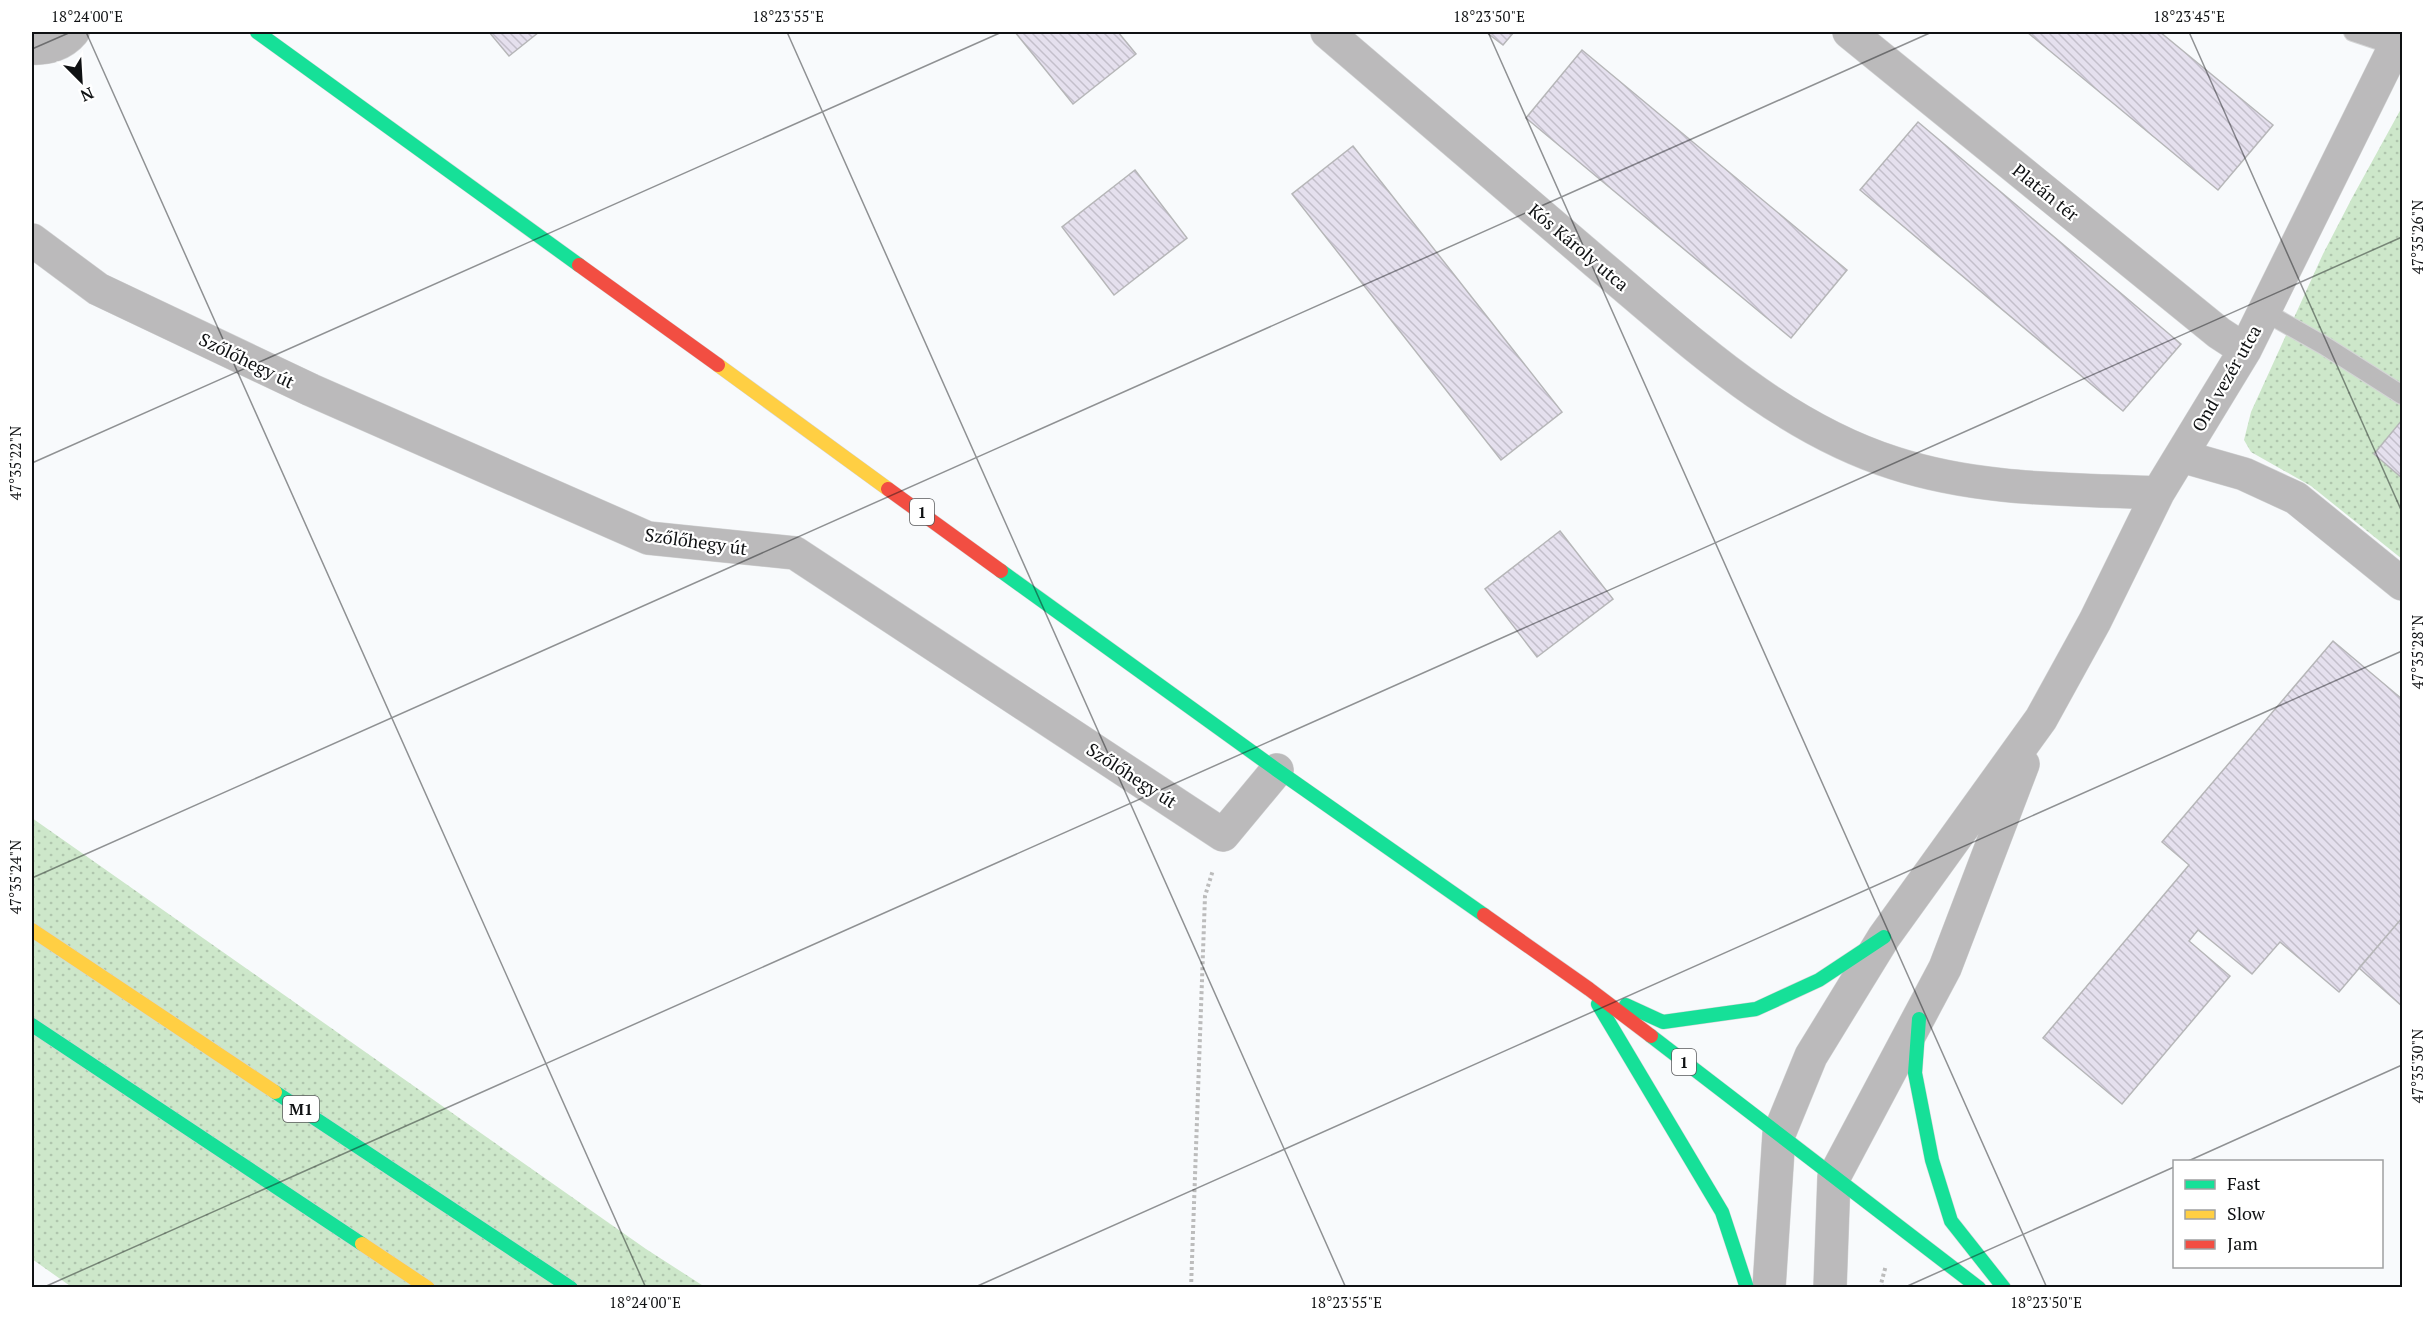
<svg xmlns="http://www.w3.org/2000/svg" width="2434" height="1319" font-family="'PT Serif',serif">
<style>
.green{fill:url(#green-dots)}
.building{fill:url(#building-back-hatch);stroke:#b6b6b8;stroke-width:1.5}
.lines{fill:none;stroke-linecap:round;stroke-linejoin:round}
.lane-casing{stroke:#d4d5d6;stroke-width:20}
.street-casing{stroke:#d4d5d6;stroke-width:34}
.fast-casing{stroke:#d4d5d6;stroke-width:15}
.slow-casing{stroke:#d4d5d6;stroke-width:15}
.jam-casing{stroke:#d4d5d6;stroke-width:15}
.path{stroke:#bcbcbc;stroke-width:4;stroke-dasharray:3 3;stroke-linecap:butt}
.lane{stroke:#bbbabb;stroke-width:18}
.street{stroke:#bbbabb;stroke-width:33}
.fast{stroke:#16e098;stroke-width:14}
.slow{stroke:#ffcf43;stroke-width:14}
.jam{stroke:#f24e42;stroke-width:14}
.ticks{fill:none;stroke:#0f1113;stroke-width:1.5;stroke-opacity:0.45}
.labels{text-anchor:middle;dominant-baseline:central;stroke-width:4.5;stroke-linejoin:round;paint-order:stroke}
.shield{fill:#fff;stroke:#57585a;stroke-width:1.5}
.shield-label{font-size:16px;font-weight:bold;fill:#0f1113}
.street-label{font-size:18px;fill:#0f1113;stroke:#fff}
.neatline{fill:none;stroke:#0f1113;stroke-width:2}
.ticks-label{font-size:15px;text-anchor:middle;fill:#0f1113}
</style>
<defs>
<pattern id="green-dots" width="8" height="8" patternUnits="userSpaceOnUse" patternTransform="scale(1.5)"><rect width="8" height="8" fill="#cde7ca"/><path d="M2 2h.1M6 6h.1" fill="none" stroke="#afc5ad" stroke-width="1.8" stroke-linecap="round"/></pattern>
<pattern id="building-back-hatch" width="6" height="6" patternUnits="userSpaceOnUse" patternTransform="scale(1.5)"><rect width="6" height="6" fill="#e5e0ee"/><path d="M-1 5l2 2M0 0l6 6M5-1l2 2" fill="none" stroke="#c3bfcb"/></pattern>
</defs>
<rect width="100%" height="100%" fill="#f8fafc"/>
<path class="green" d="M2402,107V559L2311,486L2251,452L2244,440L2251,412L2323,254L2352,198Z
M32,818L646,1249L705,1287L73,1288L32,1259Z"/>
<path class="building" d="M489,32H539L509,56Z
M1015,32H1118L1136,54L1073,104Z
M1486,32H1514L1503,45Z
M2027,32H2160L2273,125L2218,190Z
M1582,50L1847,270L1791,338L1526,118Z
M1918,122L2181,344L2123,411L1860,190Z
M1353,146L1562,412L1501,460L1292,194Z
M1135,170L1187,238L1114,295L1062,227Z
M2402,420V478L2374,454Z
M1560,531L1613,599L1537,657L1485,589Z
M2333,641L2402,699V918L2339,992L2280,942L2252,974L2198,930L2189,941L2230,976L2122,1104L2043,1038L2189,865L2162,842Z
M2402,918V1006L2359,968Z"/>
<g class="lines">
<defs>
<path id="lane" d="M2353,32L2401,48
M2265,312L2325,346L2402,395"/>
<path id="street" d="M1327,32C1417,109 1507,186 1597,263C1689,340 1778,426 1894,463C1980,491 2068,489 2158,493
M1849,32L2219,333L2245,350
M32,48C48,49 63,44 73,32
M32,240L98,289L311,390L648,538L795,553L1223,835L1277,770
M2181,456L2244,474L2296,498L2402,584
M1769,1288L1779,1134L1811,1056L1884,937L2041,719L2095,621L2158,493L2245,350L2402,32
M1830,1288L1834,1177L1945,968L2023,764"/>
<path id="fast" d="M257,32L579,265
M1001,571L1277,770L1484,915
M1598,1004L1722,1212L1747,1288
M1626,1005L1663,1022L1756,1009L1819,980L1884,937
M1919,1019L1915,1073L1932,1160L1951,1221L2004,1288
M32,1025L362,1244
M1651,1036L1979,1288
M275,1092L571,1288"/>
<path id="slow" d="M718,365L888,489
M32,930L275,1092
M362,1244L428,1288"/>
<path id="jam" d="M579,265L718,365
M888,489L1001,571
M1484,915L1589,989L1651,1036"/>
</defs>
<use href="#lane" class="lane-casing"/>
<use href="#street" class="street-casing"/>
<use href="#fast" class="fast-casing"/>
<use href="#slow" class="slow-casing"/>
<use href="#jam" class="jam-casing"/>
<path class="path" d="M1191,1288L1205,896L1213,870
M1883,1288L1881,1284L1886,1265"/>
<use href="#lane" class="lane"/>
<use href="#street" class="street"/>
<use href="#fast" class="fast"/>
<use href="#slow" class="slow"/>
<use href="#jam" class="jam"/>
</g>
<path class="ticks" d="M86,32L646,1288M787,32L1346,1288M1488,32L2047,1288M2189,32L2402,512M32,49L71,32M32,463L1002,32M32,878L1932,32M2186,1162L2402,1065M42,1288L2402,237M973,1288L2402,651M1903,1288L2174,1167"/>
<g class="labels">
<g class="shield">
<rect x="910" y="499" width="24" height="26" rx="4.5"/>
<rect x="1672" y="1049" width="24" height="26" rx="4.5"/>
<rect x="283" y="1096" width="36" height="26" rx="4.5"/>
</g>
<g class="shield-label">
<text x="922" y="512">1</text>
<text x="1684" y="1062">1</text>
<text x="301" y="1109">M1</text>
</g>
<g class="street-label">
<text transform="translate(2046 192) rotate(39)">Platán tér</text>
<text transform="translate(1579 247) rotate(40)">Kós Károly utca</text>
<text transform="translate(247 360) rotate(26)">Szőlőhegy út</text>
<text transform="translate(2226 378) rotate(-60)">Ond vezér utca</text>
<text transform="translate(696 541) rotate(8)">Szőlőhegy út</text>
<text transform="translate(1132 775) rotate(33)">Szőlőhegy út</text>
</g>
</g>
<rect width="2434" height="1319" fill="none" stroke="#ffffff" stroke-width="66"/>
<rect x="2173" y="1160" width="210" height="108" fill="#ffffff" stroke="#9fa0a1" stroke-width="1.5"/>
<rect x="2185" y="1180" width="30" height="9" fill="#16e098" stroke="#9fa0a1" stroke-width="1.5"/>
<text x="2227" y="1190" font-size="18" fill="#0f1113">Fast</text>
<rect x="2185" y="1210" width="30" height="9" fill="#ffcf43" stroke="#9fa0a1" stroke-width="1.5"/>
<text x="2227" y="1220" font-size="18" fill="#0f1113">Slow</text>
<rect x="2185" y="1240" width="30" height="9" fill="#f24e42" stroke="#9fa0a1" stroke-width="1.5"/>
<text x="2227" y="1250" font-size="18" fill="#0f1113">Jam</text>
<g transform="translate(81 81) rotate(156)" stroke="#ffffff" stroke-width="4.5" paint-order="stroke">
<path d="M0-4.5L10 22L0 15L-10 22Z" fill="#0f1113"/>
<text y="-9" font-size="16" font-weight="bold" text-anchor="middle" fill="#0f1113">N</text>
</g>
<rect x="33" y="33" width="2368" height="1253" class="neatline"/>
<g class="ticks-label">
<text x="87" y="22">18°24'00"E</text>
<text x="788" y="22">18°23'55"E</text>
<text x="1489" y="22">18°23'50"E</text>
<text x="2189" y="22">18°23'45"E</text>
<text transform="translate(2418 237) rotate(-90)" y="5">47°35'26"N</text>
<text transform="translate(16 463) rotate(-90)" y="5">47°35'22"N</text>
<text transform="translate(2418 652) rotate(-90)" y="5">47°35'28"N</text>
<text transform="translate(16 877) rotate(-90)" y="5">47°35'24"N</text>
<text transform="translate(2418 1066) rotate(-90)" y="5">47°35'30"N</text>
<text x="645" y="1308">18°24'00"E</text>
<text x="1346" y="1308">18°23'55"E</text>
<text x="2046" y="1308">18°23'50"E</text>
</g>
</svg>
